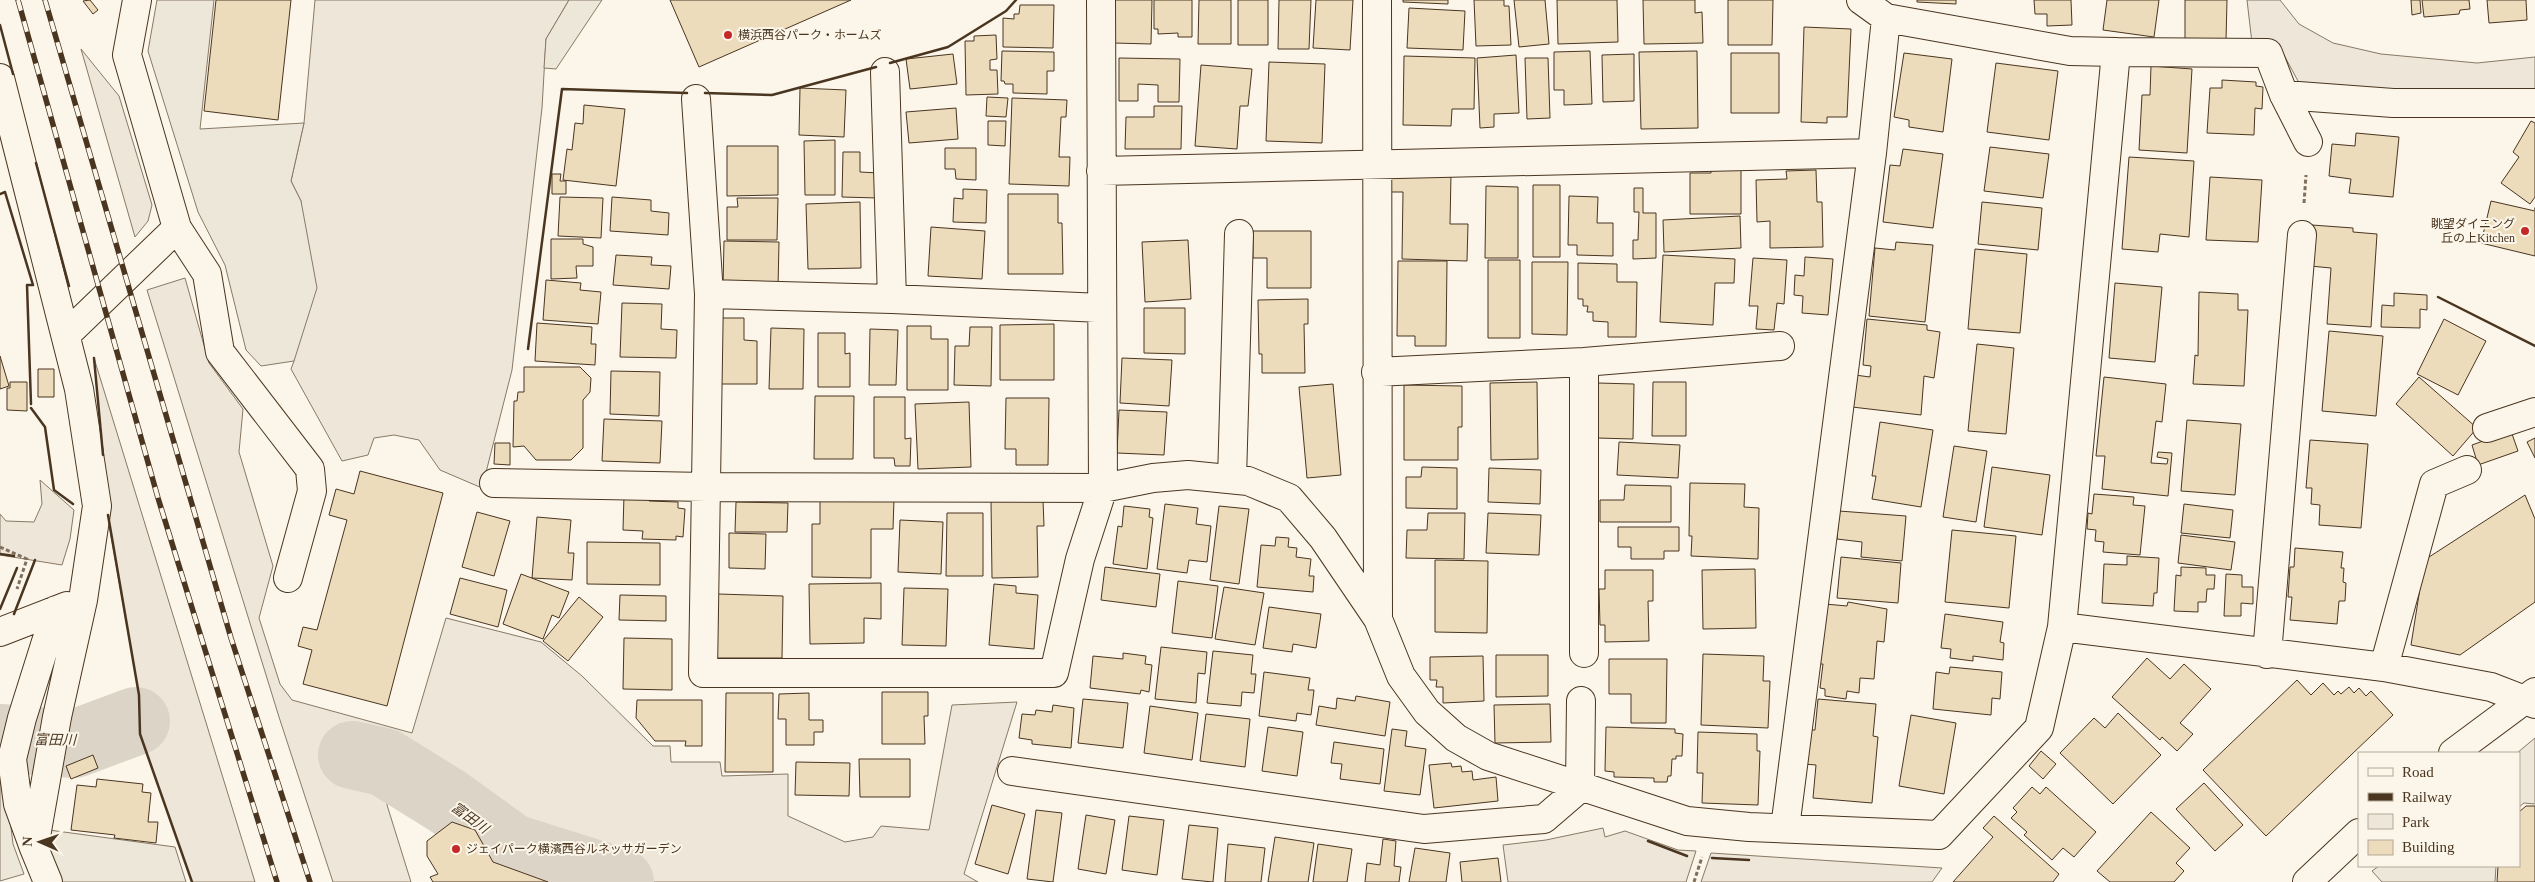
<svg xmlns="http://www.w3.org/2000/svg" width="2535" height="882" font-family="'Times New Roman','Noto Sans JP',serif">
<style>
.green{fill:#ede6d9;stroke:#887966}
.parking{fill:#ede7d9;stroke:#887966}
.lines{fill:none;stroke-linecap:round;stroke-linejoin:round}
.river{stroke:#dcd4c6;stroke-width:68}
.building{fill:#ecdcbc;stroke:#4a3520}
.minor-casing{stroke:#4a3520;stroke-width:30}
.highway-casing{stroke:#4a3520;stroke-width:30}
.path{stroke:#7f6f5c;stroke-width:3;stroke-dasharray:4 2.5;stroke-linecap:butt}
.minor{stroke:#fbf6e9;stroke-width:28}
.highway{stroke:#fbf6e9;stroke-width:28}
.rail-casing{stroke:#4a3520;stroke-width:5.5}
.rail{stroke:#fbf6e9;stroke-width:4;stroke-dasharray:11;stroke-linecap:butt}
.wall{stroke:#4a3520;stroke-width:2.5}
.poi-dot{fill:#c62828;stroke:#fbf6e9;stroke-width:2}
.labels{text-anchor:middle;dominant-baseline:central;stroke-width:4;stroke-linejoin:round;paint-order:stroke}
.poi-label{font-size:12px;fill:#4a3520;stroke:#fbf6e9;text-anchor:start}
.water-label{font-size:14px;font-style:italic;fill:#4a3520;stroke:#fbf6e9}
</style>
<rect width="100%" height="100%" fill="#fbf6e9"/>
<path class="green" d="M315,0H569L546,39L542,108L512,370L482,488L440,470L419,440L394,435L374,438L368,455L342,461L291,369L294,361L301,201L291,181L304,123Z
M2247,0H2280L2299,24L2333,43L2381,54L2477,63L2535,57V95L2304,92L2279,46L2252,43Z
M81,49L119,96L152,205L148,221L135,237Z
M185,278L209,363L243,409L239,452L273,566L259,618L280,684L292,700L412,733L446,618L541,642L582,676L653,746H670L671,762H720L722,776L788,774V816L845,842L873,837L881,826L929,830L952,705L1017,702L964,874L978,882H643L511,839L465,798L421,771L406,748H391L387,805L411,882H333L279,717L147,290Z
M94,358L255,882H192L140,734L139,695L110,530Z
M40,480L74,510L70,539L62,565L0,555V514L6,521L34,522L42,504Z
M1603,828L1605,837L1625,831L1678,850L1696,851L1686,882H1508L1503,845L1546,840Z
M1711,853L1942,868L1932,882H1701Z"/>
<path class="parking" d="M157,0H214L200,129L304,123L291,181L301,201L317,288L294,361L261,366L246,350L225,265L198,212L148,51Z
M569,0H602L556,69L544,68L546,39Z
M2535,738V804L2524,803L2519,807V753H2517Z
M0,760H3L13,844L24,874L0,881Z
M49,830L175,847L186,882H60L47,851Z
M2379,866H2496L2495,882H2382L2372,871Z"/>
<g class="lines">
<path class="river" d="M0,738L74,744L136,721
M352,755L384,762L447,801L512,848L620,882"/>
</g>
<path class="building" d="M90,0L98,10L93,14L83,1Z
M216,0H291L278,120L204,111Z
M670,0H851L699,67Z
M1115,0H1152L1151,44L1114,43Z
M1154,0H1192V37H1178V33L1158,34V29H1154Z
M1199,0H1231V44H1198Z
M1238,0H1268V45H1238Z
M1279,0H1311L1309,49H1278Z
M1316,0H1353L1350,50L1313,48Z
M1403,0H1448V4L1403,2Z
M1474,0H1504V6H1509L1511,45L1476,46Z
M1514,0H1545L1549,44L1519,47Z
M1557,0H1617L1618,42L1558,44Z
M1643,0H1695V13L1702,12L1703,43L1644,44Z
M1728,0H1773L1772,45H1728Z
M1917,0H1956V4L1917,2Z
M2034,0H2071L2072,25L2047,26V14H2035Z
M2107,0H2159L2154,37L2103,30Z
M2185,0H2227L2226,41H2185Z
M2411,0H2420L2421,13L2412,15Z
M2422,0H2469L2470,9L2460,10L2459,14L2424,17Z
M2487,0H2526L2527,20L2489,23Z
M1020,5H1054L1053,48L1003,47V18L1014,19V14H1019Z
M1409,8L1465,11L1463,50L1407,48Z
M1804,27L1851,29L1847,117H1827V123L1801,122Z
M996,35L997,59L990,60V70H997L998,94L966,95L965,41H974V36Z
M1002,51L1054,52V71H1047V94L1013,93V84H1005L1004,81H1001Z
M1590,51L1592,104L1564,105V90H1554V52Z
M1697,51L1698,128L1641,129L1639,52Z
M1731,53H1779V113H1731Z
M1904,53L1952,59L1943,132L1909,127V120L1894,117Z
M953,54L957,84L910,89L906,59Z
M1634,54V101L1603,102L1602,55Z
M1516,55L1519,113L1494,114V127L1480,128L1477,58Z
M1404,56L1475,58L1474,109H1452L1451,126L1403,125Z
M1119,58L1180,59L1179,102H1158V85L1138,84V101H1119Z
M1525,58H1548L1550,118L1527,119Z
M1269,62L1325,64L1322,143L1266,141Z
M1996,63L2058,71L2049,140L1987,132Z
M1201,65L1252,69L1248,106H1240L1237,149L1195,146Z
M2151,66L2192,69L2187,153L2139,150L2142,95H2150Z
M2222,80L2256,82V86L2263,87L2262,109L2255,108L2254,135L2207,133L2210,88H2222Z
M800,88L846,90L844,137L799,135Z
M987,97L1008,98L1006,117L986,116Z
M1012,98L1067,100L1066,117H1061L1059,157H1070L1069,186L1009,184Z
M584,105L625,109L616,186L563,180L567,149L572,150L575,123L583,124Z
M1154,106H1182L1181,149H1125L1126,117H1154Z
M956,108L958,139L909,143L906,112Z
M988,121H1006L1005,146L988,145Z
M2531,121L2535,123V197L2530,204L2501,183L2519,157L2513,152Z
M2356,133L2399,137L2393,197L2349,193L2351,179L2329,176L2332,144L2355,146Z
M835,140V195H805L804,141Z
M727,146H778V195L727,196Z
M1990,147L2049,154L2043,198L1984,191Z
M945,148H976V180L956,179L955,169H945Z
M1903,149L1943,154L1933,228L1883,222L1890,165L1900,166Z
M843,152H860V172L879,173L878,198L842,197Z
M2129,157L2194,161L2189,237L2160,234L2158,252L2122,249Z
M1741,168V214H1690V173H1711V169Z
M1816,170L1817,202H1822L1823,247L1770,248V221L1757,222L1756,180L1787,179L1786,171Z
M1390,172L1451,174L1450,224H1468L1467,261L1402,259L1403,192H1389Z
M552,174H561L560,181H566V194H552Z
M2210,177L2262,180L2258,242L2206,240Z
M1533,185H1560V257H1533Z
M1486,186L1518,187V258H1485Z
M1634,188H1643V213H1656V258L1633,259V240H1638L1639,212H1634Z
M963,189L987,190L986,223L953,222L954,198L963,199Z
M1008,194H1058V223H1062L1063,274H1008Z
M1569,196L1598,197L1597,223H1613V256L1577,255V245H1568Z
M560,197L603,198L601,238L558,236Z
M612,197L651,200V211L669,213L668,235L610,231Z
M737,198H778L777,240H727V207H738Z
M2491,201L2535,211V256L2481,243Z
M860,202L861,268L808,269L806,204Z
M1982,202L2042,208L2038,250L1978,244Z
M1740,216L1741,248L1664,252L1663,220Z
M2312,225L2353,228V232L2377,234L2371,327L2327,324L2331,268L2310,266Z
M931,227L985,231L982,279L928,276Z
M1253,231H1311V288H1267V258H1253Z
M551,239H583V244L593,247V266H576L577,278L551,279Z
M1188,240L1191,299L1145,302L1142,242Z
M724,241L779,242L778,288L723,287Z
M1896,242L1933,245L1925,322L1869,316L1875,248L1895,250Z
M1975,249L2027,254L2020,333L1968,329Z
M616,255L652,257L651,265L671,266L669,289L613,285Z
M1663,255L1735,259L1734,283H1715L1713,325L1660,322Z
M1805,257L1833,259L1828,315L1802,313L1803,296L1794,295L1795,275L1804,276Z
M1753,258L1787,260L1784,304L1777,303L1774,330L1756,329L1758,306H1749Z
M1488,260H1520V338H1488Z
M1398,261H1447L1446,346H1415V336H1397Z
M1532,262H1568L1567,335L1532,334Z
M1578,263L1617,264V282H1637L1636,337H1608V322L1593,321V312H1587L1588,306H1583V299H1578Z
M546,280L581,283L580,290L601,292L598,324L543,320Z
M2115,283L2162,287L2155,362L2109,358Z
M2199,292L2238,294V310H2248L2244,386L2193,384L2195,355L2198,356Z
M2394,293L2427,295V310L2420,309V328L2381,327L2382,305L2394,306Z
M1308,299V324H1304L1305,373H1262V354H1259L1258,300Z
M622,303L662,304L661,329L677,330L676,358L620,357Z
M1144,308H1185V354L1144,353Z
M721,318H744V340L757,341V384H721Z
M1867,319L1927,325V330L1940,332L1934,378L1924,376L1921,415L1852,407L1855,375L1870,377L1871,366L1863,365Z
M2444,319L2486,341L2458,395L2417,374Z
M537,323L592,327L591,344H596L595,365L535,361Z
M1054,324V380H1000V325Z
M907,326H931V339H948V390H907Z
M970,327H992L991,386L954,385L955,346H969Z
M771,328L804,329L803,389H769Z
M870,329L898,330L896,385H869Z
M2329,331L2383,336L2376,416L2322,411Z
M818,333H845V354L850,353V387H818Z
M1977,344L2014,348L2006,434L1968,431Z
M0,356L9,386L0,389Z
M1122,358L1172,360L1169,406L1120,403Z
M524,367H580L591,378L590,392L583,400V448L571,460H536L524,446L513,447L514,401H517L518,392H524Z
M38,369H54V397H38Z
M611,371L660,372L659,416L610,414Z
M2104,377L2166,384L2162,422L2156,421L2151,463L2167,464L2168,459L2157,457L2158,452L2172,453L2168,496L2102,489L2105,456H2096Z
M2419,377L2477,428L2453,456L2396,404Z
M10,382H27V411L7,410V388H10Z
M1537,382L1538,459L1491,460L1490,383Z
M1653,382H1686V436H1652Z
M1598,383L1634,384L1633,439L1597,438Z
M1333,384L1341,475L1307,478L1299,387Z
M1404,385L1462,386V427H1458V460H1404Z
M815,396H854L853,459H814Z
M874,397H905V439L911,438L910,466H895L894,458H874Z
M1006,398H1049L1048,465H1016V449H1005Z
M969,402L971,467L918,469L915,404Z
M1119,410L1167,412L1164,455L1117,453Z
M604,419L662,421L660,463L602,461Z
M2187,420L2241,424L2235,495L2181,491Z
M1880,422L1933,430L1921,507L1872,499L1876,476H1872Z
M2511,431L2518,451L2478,465L2472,445Z
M2535,438V458L2527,442Z
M2310,440L2368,444L2361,528L2319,525L2320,505L2311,504L2312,488H2306Z
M1619,442L1680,445L1678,478L1617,475Z
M495,443H510V465L494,464Z
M1954,446L1987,451L1976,522L1943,517Z
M1422,467L1457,468V509L1406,508V477H1421Z
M1992,467L2050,475L2042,535L1984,527Z
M1489,468L1541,470L1540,504L1488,502Z
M360,471L443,493L387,706L303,684L312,650L298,646L303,627L317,630L347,520L329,515L336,489L354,494Z
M1690,483L1745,484L1744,507L1759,508L1758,559L1691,556L1692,536H1689Z
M1625,485L1671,486V522H1600V500H1624Z
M2094,494L2134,497L2133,505L2145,506L2140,555L2103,552L2104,542L2095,541L2096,530L2087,529L2088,513L2092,514Z
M624,495L649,496V501L678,502V508L685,509L683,537L676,536V540L642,539L643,531L623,530Z
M2525,495L2535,519V602L2460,655L2411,645L2421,582L2412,568Z
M820,499H894L893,529H871V578L812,577V524H820Z
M991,500H1043L1044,526H1037L1038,577L992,578Z
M736,502L788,503L787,532H735Z
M1165,504L1198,508L1196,524L1211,526L1207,562L1189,560L1187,573L1157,569Z
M2184,504L2233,510L2230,538L2181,533Z
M1124,506L1150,509L1149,517L1153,518L1147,569L1113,564L1118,526L1122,527Z
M1219,506L1249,509L1239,584L1210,580Z
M1839,511L1906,516L1902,561L1861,557L1862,542L1837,539Z
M477,512L510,521L494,576L462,567Z
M947,513H983V576H946Z
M1428,513H1465L1464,559L1406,558L1407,530H1427Z
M1488,513L1541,515L1539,555L1486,553Z
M537,517L571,520L568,553H574L572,580L532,578Z
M900,520L943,522L941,574L898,572Z
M1618,527H1679V551H1664V559H1631V547H1618Z
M1952,530L2016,536L2009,608L1945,602Z
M729,533L766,534L765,569L729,568Z
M2181,535L2235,542L2231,570L2178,563Z
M1276,537L1289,538L1288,547L1297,548L1296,557L1311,559L1309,576H1314L1313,592L1257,587L1261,545L1275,546Z
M587,542L660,543V585L587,584Z
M2295,548L2343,552L2341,568H2344L2343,582L2346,583L2345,601H2339L2337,624L2290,620L2292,597H2288L2290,567H2294Z
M2127,556L2159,558L2157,593H2154L2153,606L2102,603L2104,564L2127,565Z
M1841,557L1901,563L1898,603L1837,598Z
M1435,560L1488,561L1487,633L1435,632Z
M1105,567L1160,574L1156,607L1101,600Z
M2181,567L2206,568V575H2215L2214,589H2207L2206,602H2198V612L2174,611L2176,575L2181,576Z
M1755,569L1756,628L1703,629L1702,570Z
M1605,570H1653V601H1648L1649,641L1605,642V625H1600L1599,589H1605Z
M521,574L569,592L559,618L552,615L543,639L503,624Z
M2226,574L2242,575V587H2253V604L2241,603V616H2224Z
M460,578L507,590L498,627L450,614Z
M1178,581L1218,586L1212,638L1172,633Z
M881,583V619L864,618V643L810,644L809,584Z
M994,584L1016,586V593L1038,595L1034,649L989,645Z
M1224,587L1264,593L1255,645L1215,639Z
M904,588L948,589L946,646L902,645Z
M718,594L783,596L782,658H717Z
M620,595L666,596V621L619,620Z
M579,597L603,617L568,661L543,641Z
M1848,602L1887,609L1884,642L1877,641L1874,679L1860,678L1859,693L1847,691L1846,699L1825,696V689L1820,688L1823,664H1818L1825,604L1847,606Z
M1269,607L1321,614L1316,648L1293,644L1292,652L1263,648Z
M1945,614L2003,622L2000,642L2004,643L2003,660L1973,656V661L1950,658L1951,649L1941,648Z
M624,638L672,639V690L623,689Z
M1161,647L1207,652L1205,674L1198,673L1196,703L1155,699Z
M1213,651L1253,655L1251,674H1256L1254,693L1242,692L1241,706L1207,703Z
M1123,653L1146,656L1145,664L1152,665L1149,692L1141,690L1140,694L1090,688L1093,656L1123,659Z
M1703,654L1764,656L1763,681H1770L1768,728L1701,725Z
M1496,655H1548V696L1496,697Z
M1483,656L1484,701L1443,703V687H1436L1437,680H1430V657Z
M2147,658L2170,679L2184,664L2211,689L2180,723L2193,734L2177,751L2162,737L2160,740L2112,697Z
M1609,659H1667L1666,723H1631V694H1609Z
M1950,667L2002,672L2000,699L1992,698L1991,715L1933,709L1936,672L1949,674Z
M1264,672L1310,678L1308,690H1314L1311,715L1297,713L1296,721L1259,716Z
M2297,680L2311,695L2323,683L2334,695L2338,691L2341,694L2349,687L2354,693L2359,688L2366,696L2371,691L2393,715L2266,836L2203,770Z
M882,692H928V716H924L925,744H882Z
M726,693H773V772H725Z
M809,693V720H823V732H814V745H786V719H778L779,694Z
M1356,696L1390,702L1385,736L1316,725L1319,706L1336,709L1337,698L1355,701Z
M1083,699L1128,703L1123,748L1078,743Z
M1818,699L1876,704L1873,736L1878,737L1872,803L1813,798L1816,765L1804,764L1807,730H1815Z
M637,700H702V746H685L686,741H655L636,718Z
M1550,704L1551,742L1495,743L1494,705Z
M1053,705L1074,708L1071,748L1032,744V740L1019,738L1022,714L1035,715L1036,710L1052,712Z
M1150,706L1198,713L1192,760L1144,753Z
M2118,713L2161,755L2113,804L2060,753L2094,718L2105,728Z
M1206,714L1250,719L1245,767L1200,761Z
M1911,715L1956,723L1944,794L1899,786Z
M1268,727L1303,732L1297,776L1262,771Z
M1606,727L1675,729V733L1683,734L1682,756H1676V759H1672L1671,776H1668L1667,782H1654V778L1614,777V772L1605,771Z
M1392,729L1407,731L1405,746L1426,749L1420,795L1384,791Z
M1698,732L1757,734V751H1760L1758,805L1702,803L1703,773H1697Z
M1334,742L1384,749L1380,784L1340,779L1342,764L1331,763Z
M2041,751L2056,764L2043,779L2029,766Z
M93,755L98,768L71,779L66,766Z
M859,759H910V797H860Z
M796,762L850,763L849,796L795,795Z
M1451,763L1452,767L1461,766L1462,772L1472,771L1473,780L1496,777L1498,801L1434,808L1429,765Z
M97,779L143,784L142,792L151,793L148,822H158L156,843L114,838L115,835L71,830L77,785L96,787Z
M2204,783L2243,825L2215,851L2176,809Z
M2032,787L2040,794L2046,787L2096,832L2074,857L2063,848L2052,860L2024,835L2027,832L2011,818L2017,812L2013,808Z
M992,805L1025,814L1008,874L975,864Z
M2526,806H2535V882H2497L2498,866H2519V812Z
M1036,810L1062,813L1053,882L1027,879Z
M2151,812L2190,848L2176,863L2184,871L2174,882H2110L2097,871Z
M1086,815L1115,820L1106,874L1078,869Z
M1129,816L1164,820L1157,875L1122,870Z
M1994,816L2059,874L2053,882H1953L1993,837L1983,828Z
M452,822L475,830L493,862L548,882H433L430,877L438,874L427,856V841Z
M1189,825L1218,828L1213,882L1182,879Z
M1275,837L1314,843L1308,882H1268Z
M1383,839L1396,841L1394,866L1401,867L1399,882H1365L1367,863L1380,865Z
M1228,844L1265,848L1261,882H1225Z
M1318,844L1352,849L1347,882H1313Z
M1415,848L1450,853L1446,882H1409Z
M1498,858L1501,882H1462L1460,862Z"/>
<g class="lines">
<defs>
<path id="minor" d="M1377,0C1379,206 1376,413 1378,619
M1861,0L1886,18L2070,51L2116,52L2062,627
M2116,52L2268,53L2284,95L2308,142
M885,72L892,299
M0,78L79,389L97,506L83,600L57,717L34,848L48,882
M2284,95L2393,103H2535
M696,99L709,294L703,673H1054L1080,559L1103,488L1101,0
M1101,171L1872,153
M177,228L207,274L220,352L310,469L312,491L288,578
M709,294L892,299L1102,308
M67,334L177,228L127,55L137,0
M1376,372L1584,362L1780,346
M2487,428L2535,412
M1232,479L1239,234
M494,483L706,487L1103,488L1153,478L1188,475L1248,481L1289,498L1323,538L1378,619L1401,676L1427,712L1456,738L1488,756L1687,821L1749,827L1939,835L2039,728L2062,627L2384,667L2491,687L2535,704
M0,632L67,606
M1584,653V362
M2267,654L2302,235
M2384,667L2434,484L2467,470
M1012,771L1424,829L1544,819L1580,788L1581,701
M1785,828L1872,153L1886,18
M34,848L18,804L12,759L22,718L56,610"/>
<path id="highway" d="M2453,753L2535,692
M2307,882L2359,833"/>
</defs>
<use href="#minor" class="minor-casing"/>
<use href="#highway" class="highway-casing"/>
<path class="path" d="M2304,203L2306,175
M2534,209H2535
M0,547L27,559L17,589
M1694,882L1702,857"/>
<use href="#minor" class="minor"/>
<use href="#highway" class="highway"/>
<defs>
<path id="rail" d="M18,0L158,498L277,882
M45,0L231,638L310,882"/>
</defs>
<use href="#rail" class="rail-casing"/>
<use href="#rail" class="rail"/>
<path class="wall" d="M0,25L13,74
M890,63L948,47L1006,11L1016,0
M705,93L772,95L876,67
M36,163L69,286
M0,194L5,192L33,285H27L31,404
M2438,297L2535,346
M528,349L562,89L687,93
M94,358L103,455
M31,408L45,427L54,490L73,504
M108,515L139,695L140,734L192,882
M0,554L14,556
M0,609L17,568
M14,614L35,560
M1648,841L1687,856
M1712,858L1749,860"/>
</g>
<g class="poi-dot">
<circle cx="728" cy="35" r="5"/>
<circle cx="2525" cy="231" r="5"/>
<circle cx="456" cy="849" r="5"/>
</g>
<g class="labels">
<g class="poi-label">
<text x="738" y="35">横浜西谷パーク・ホームズ</text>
<text x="2515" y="224" text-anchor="end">眺望ダイニング<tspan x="2515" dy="14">丘の上Kitchen</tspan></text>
<text x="466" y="849">ジェイパーク横濱西谷ルネッサガーデン</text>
</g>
<g class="water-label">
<text transform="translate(55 740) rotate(1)">富田川</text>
<text transform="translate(470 818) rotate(36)">富田川</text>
</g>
</g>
<rect x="2358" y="752" width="162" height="115" fill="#fbf6e9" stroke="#b4a999"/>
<rect x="2368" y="768" width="25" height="8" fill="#fbf6e9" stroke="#b4a999"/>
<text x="2402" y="777" font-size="15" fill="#4a3520">Road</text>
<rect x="2368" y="793" width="25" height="8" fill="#4a3520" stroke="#b4a999"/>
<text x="2402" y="802" font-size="15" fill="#4a3520">Railway</text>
<rect x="2368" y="814" width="25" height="15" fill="#ede6d9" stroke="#b4a999"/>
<text x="2402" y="827" font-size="15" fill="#4a3520">Park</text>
<rect x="2368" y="840" width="25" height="15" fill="#ecdcbc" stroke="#b4a999"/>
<text x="2402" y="852" font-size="15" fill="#4a3520">Building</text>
<g transform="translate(40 842) rotate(272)" stroke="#fbf6e9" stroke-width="4" paint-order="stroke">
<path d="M0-4L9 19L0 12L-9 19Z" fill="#4a3520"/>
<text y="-8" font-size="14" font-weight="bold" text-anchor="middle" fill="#4a3520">N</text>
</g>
</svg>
